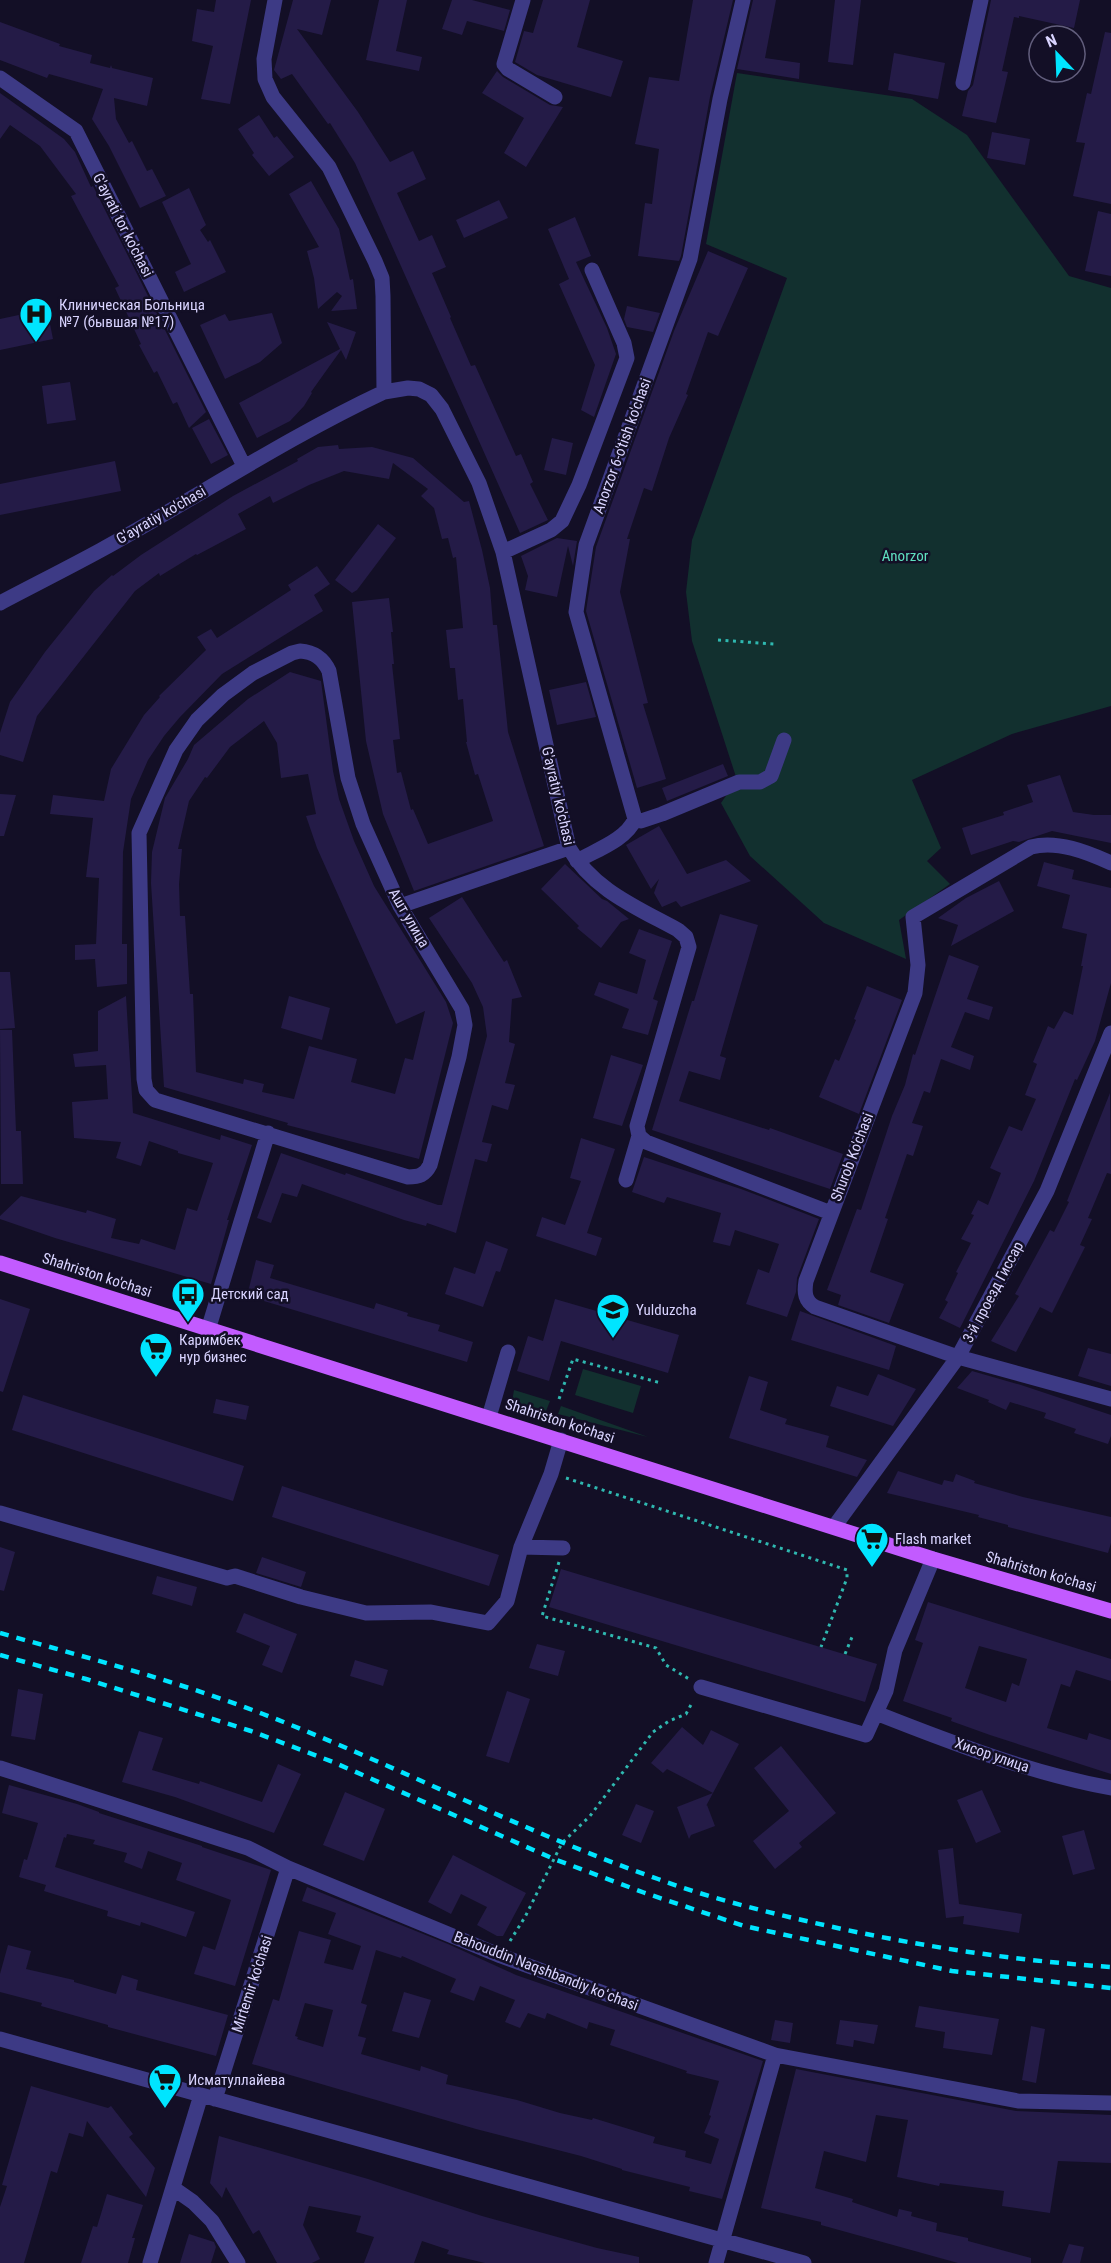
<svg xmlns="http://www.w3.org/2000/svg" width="1111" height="2263" font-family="'Roboto Condensed',sans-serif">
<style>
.green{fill:#12302f}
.building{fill:#241b47;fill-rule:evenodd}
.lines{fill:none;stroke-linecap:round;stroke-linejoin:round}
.path{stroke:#2fb8b0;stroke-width:3;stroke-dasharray:3 4.5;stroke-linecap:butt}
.minor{stroke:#3d3a85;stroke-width:15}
.major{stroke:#c25bff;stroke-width:15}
.rail{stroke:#00e5ff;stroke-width:4.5;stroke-dasharray:9 8;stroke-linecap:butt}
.labels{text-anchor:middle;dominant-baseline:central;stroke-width:5;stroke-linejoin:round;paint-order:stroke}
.street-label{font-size:15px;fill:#d9d4ff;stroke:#130f26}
.poi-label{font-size:15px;fill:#d9d4ff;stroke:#130f26;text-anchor:start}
.park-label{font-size:15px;fill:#5fe0c0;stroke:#130f26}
</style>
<rect width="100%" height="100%" fill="#130f26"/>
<path class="green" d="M737,73L912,99L967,135L1069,276L1111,288V706L1012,734L912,780L941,848L927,861L950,884L899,920L906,959L824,923L750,856L721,803L737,780L692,641L686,592L692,540L787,278L706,244Z
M583,1369L641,1386L633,1413L575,1395Z
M514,1390L550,1401L546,1411L512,1402Z
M561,1406L648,1437L558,1414Z"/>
<path class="building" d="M216,0H251L230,104L201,99L213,46L192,41L197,9L214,12Z
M293,0H331L322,35L297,29L358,112L390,162L413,151L426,179L397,193L419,241L432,235L446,267L432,273L451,317L450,318L471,366L475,365L516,456L521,454L533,482L530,484L548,520L520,533L355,163L330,123L328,124L292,74L281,79L274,70Z
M379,0H407L396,51L422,57L419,71L366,60Z
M452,0H472L510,10L504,31L467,21L462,35L442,29Z
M543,0H590L577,47L623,61L611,97L537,75L515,62L524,31L533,33Z
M693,0H733L710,97L681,256L679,261L638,256L645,203L652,204L659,149L635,144L649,77L679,81Z
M753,0H776L765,58L800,63L799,79L737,69Z
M835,0H861L853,65L828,62Z
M991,0H1080L1074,28L1019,16V18L1014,17L1002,71L1008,72L996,123L962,116L968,91L973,85Z
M0,22L60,44L59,46L92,55L90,63L110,68L111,65L112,68L153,78L147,106L114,98L116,119L129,143L132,141L147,171L152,169L166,196L140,208L109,146L92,119L103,89L49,74L47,78L0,60Z
M1105,32L1111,33V204L1073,196L1085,143L1076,142L1087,93L1091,94Z
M894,53L945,63L938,99L888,90Z
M497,71L503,77L550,105L563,107L526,167L504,153L524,118L482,93Z
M0,93L64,139L75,152L91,187L93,186L206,412L189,428L177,402L173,404L157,371L154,373L139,345L141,344L115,288L119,286L71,196L76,194L40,146L10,125L0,139Z
M259,115L274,138L277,136L294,157L269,176L252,155L254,153L238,129Z
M992,132L1030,139L1025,165L987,158Z
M311,181L339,229L350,280L353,279L357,309L331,311L342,296L337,292L318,309L314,278L307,251L319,247L289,194Z
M189,188L206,225L200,230L208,242L210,240L226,272L184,292L175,272L191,264L162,202Z
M499,200L508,218L464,238L456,220Z
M1098,211L1111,214V276L1085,271Z
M575,217L591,256L576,262L607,328L616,354L594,417L581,410L595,365L559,284L569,279L548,229Z
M708,251L748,268L718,336L708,332L686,394L688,395L669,438L652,491L644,488L627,539H630L620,592L648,703L643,704L666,779L637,788L586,611L596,547L674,331Z
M627,306L660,313L653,332L627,327L624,319Z
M47,309L53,339L0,350V319Z
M272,313L282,343L260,362L225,379L200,325L225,314L229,321Z
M327,322L356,332L346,360L341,350L311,392L312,393L304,406L290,421L257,438L239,403L340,349Z
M70,382L76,420L47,424L42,386Z
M209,419L228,455L211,464L192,428Z
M552,438L573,443L566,475L544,470Z
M338,445L339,449L372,447L413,458L464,502L469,501L482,550L490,588L493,625H497L508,732L544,846L414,891L383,814L366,741L352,602L389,598L393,632H391L394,664H392L400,739L393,740L397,773L401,772L411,810L413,809L428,844L493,821L478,774L475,775L466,742H467L463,699L458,700L455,668H450L446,630L463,628L456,557L453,558L448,538L442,539L434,508L421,496L428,489L393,463L389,479L344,471L309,485L273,503L270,496L238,514L246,529L197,555L196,554L160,576L159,573L135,591L37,716L23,762L0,755V733L10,702L45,652L94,591L112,575L113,576L141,555L233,496L298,461L297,459L318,447Z
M115,461L121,491L0,515V484Z
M378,524L396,538L357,590L352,593L335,580Z
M557,538L577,541L573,566L568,546L557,597L525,590L528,576L521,556Z
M317,566L330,584L314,595L323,611L222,674L180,717L164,736L148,760L131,799L123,852L122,944H127V984L97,987L95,959L75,960V945L96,944L99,878L86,877L93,818L50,814L53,795L104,801L111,769L144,715L160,697L159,696L206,650L197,637L211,629L217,638L291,590L288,585Z
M290,672L321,681L333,771L339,799L354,841L374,886L446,1002L453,1023L419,1159L287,1125L288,1123L164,1087L151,883L152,852L165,798L188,759L194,745L248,699ZM264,721L277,743L281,778L308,774L316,814L306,816L317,848L396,1024L425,1011L413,1060L405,1058L395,1094L351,1082L357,1059L309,1046L294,1099L262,1092L264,1084L244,1079L243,1084L196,1072L193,994H190L185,916H180L179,884L182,849H178L189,801L205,777L207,778L230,747Z
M586,682L596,717L557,725L549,690Z
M723,764L728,776L667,801L662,788Z
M1060,775L1073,812L1094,815H1111V843L1052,831L1019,842L1013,841L971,855L962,828L1004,815L1003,812L1033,802L1027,785Z
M0,794L16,795L4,836H0Z
M659,826L687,874L726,860L751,881L681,907L676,901L662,907L654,893L659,879L651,889L626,845Z
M1044,862L1074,870L1072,879L1111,888V983L1095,1041L1077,1080L1075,1079L1034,1181L960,1328L939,1318L948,1302L945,1300L958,1273L956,1272L971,1243L961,1239L974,1215L971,1214L978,1200L988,1205L1001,1173L990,1168L1009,1126L1022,1131L1036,1099L1025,1095L1037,1064L1033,1062L1048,1026L1054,1029L1064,1011L1073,1015L1083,966H1081L1087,934L1062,928L1070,895L1037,886Z
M565,864L602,899L607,901L629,919L621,922L601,948L577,928L579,926L541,889Z
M999,881L1014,911L951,946L958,925L938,918L966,898Z
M462,897L504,962L507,960L522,997L512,999L509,1042L515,1044L505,1083L515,1085L508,1110L492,1105L482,1142L492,1144L487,1162L475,1159L456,1233L427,1223L426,1226L404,1220L302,1184L297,1197L282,1193L271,1223L257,1218L281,1153L345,1175L346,1173L438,1205H442L487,1036L483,1007L472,983L429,918Z
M720,914L758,925L720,1056L726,1058L720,1080L689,1071L679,1101L769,1130L770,1128L843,1154L830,1189L652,1130L692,1001H694Z
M639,929L672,941L653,999L658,1001L648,1035L622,1028L629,1009L594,995L599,982L637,994L646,960L629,953Z
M949,955L979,966L967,999L993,1007L989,1020L965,1012L951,1047L974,1056L970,1070L941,1059L930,1093L924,1091L912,1123L923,1126L913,1156L907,1154L885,1218L888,1219L870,1272L904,1284L889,1323L838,1305L841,1295L827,1290L857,1209L861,1210L892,1116L905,1085L913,1054L915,1055Z
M0,972H10L15,1028L0,1029Z
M867,986L902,1000L859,1114L819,1097L835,1059L839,1061L856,1020L854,1019Z
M126,996L133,1113L220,1140L221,1135L252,1145L227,1220H229L211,1284L55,1238L0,1219V1216L21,1196L86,1213L87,1210L116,1219L111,1238L139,1244L141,1239L175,1250L187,1208L197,1211L213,1163L178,1153V1151L149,1141L141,1166L116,1158L121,1142L74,1138L72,1102L108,1099L106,1065L75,1067L73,1054L98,1051V1011Z
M289,996L330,1008L322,1040L281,1028Z
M0,1030H12L16,1131H21L23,1184H1Z
M611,1055L643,1065L622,1126L593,1118Z
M1110,1093L1111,1174L1107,1173L1088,1218L1092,1219L1080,1245L1085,1247L1052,1313L1040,1307L1016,1352L991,1341L1019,1296L1015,1294L1050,1230L1054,1232L1069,1202L1067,1201Z
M581,1138L615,1149L587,1233L602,1238L596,1256L536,1236L542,1217L565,1225L581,1181L570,1178Z
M644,1157L741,1189L819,1219L797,1278L796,1292L787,1317L746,1304L758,1269L769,1273L779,1244L735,1230L730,1246L713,1242L721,1213L667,1197L664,1203L632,1192Z
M486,1241L508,1249L500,1272L496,1271L483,1307L445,1294L454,1267L475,1274Z
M256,1260L274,1265L270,1278L374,1309L376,1303L408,1313L407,1316L440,1325L438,1331L473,1342L467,1362L247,1296Z
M0,1299L30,1309L3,1392L0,1391Z
M555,1299L679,1335L668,1373L561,1341L549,1381L517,1371L528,1336L543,1341Z
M800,1311L896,1346L889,1370L791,1340Z
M1088,1348L1111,1354V1386L1078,1376Z
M972,1371L1021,1385L1111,1415V1436L1108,1444L1074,1433L1076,1429L1044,1418L1046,1413L1010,1402L1006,1410L988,1402L989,1400L957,1388Z
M878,1374L916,1389L893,1426L830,1406L837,1386L868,1396Z
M749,1376L768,1382L760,1410L787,1419L785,1424L829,1436L826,1447L867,1460L857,1477L729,1438Z
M23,1395L244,1466L233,1501L12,1430Z
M216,1399L249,1406L246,1420L213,1413Z
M898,1471L942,1485L944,1480L953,1482L956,1474L975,1481L974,1483L1023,1497L1111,1517V1543L1108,1553L1008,1527V1525L978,1517L979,1515L887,1493Z
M282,1486L499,1555L489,1586L272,1517Z
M0,1547L15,1552L4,1591L0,1590Z
M262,1557L306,1572L301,1587L256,1573Z
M561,1569L877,1664L865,1702L549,1607Z
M157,1576L197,1587L192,1606L152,1594Z
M928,1602L1111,1659V1681L1076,1670L1070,1687L1061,1684L1047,1728L1087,1740L1089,1733L1111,1740V1774L990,1735L951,1721L952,1718L903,1701L923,1643L915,1640ZM979,1646L1027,1659L1019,1686L1012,1683L1006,1702L965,1688Z
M244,1613L297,1634L282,1673L262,1665L270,1646L236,1632Z
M537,1644L565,1651L558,1676L529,1668Z
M355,1660L388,1670L383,1686L350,1676Z
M18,1689L43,1694L35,1740L11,1736Z
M507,1691L530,1699L509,1763L486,1756Z
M682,1727L703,1745L711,1730L739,1744L713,1793L667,1769L663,1773L651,1763Z
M139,1731L163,1738L152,1770L199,1784L200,1781L262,1802L278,1764L301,1774L274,1833L175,1797L122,1782Z
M781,1746L836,1813L799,1843L802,1847L775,1869L753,1841L789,1811L754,1768Z
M9,1785L77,1804L99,1812V1813L202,1846V1847L271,1870L235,1986L194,1974L203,1946L215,1950L231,1900L176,1880L182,1863L148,1851L142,1869L124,1862L127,1853L93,1844L95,1840L67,1834L66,1838L64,1837L55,1867L195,1912L186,1937L141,1922L140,1926L107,1916L108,1911L44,1891L46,1885L19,1877L24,1859L27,1860L38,1823L2,1813Z
M982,1790L1001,1832L976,1843L957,1800Z
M345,1792L385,1809L364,1861L323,1845Z
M713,1793L706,1806L707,1805L715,1826L691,1835L689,1839L677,1807Z
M636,1804L654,1811L641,1843L622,1835Z
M1084,1830L1095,1869L1073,1875L1062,1836Z
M953,1848L959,1904L1022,1914L1019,1933L963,1924L964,1916L946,1918L938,1850Z
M453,1855L526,1893L503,1936H497L477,1925L487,1907L461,1894L451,1914L428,1902Z
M307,1887L448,1944L516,1975L763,2061L722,2199L689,2191L690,2187L622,2170V2169L581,2156L476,2129L252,2064L273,1999L279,2001L299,1931L331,1940L324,1963L353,1970L361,1946L328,1934L336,1913L302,1901ZM376,1950L401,1958L402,1956L456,1979L450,1992L474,2001L480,1986L515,2000L505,2022L520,2028L528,2013L545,2019L547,2013L587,2029L589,2022L615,2030L610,2045L687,2071L686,2073L719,2081L709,2115L711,2116L704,2133L719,2139L711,2164L685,2157L686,2151L653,2143L655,2137L593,2118L592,2120L560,2113L517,2100L446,2084L448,2075L421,2066L420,2071L361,2054L366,2038L358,2036L367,2005L361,2003ZM305,2003L333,2010L323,2047L297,2039L298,2037L295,2036Z
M8,1945L31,1951L26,1969L74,1980V1982L116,1994L122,1975L138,1980L136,1990L228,2015L216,2056L108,2027V2025L41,2006L42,2003L0,1992V1974Z
M404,1992L431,2000L419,2038L392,2031Z
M919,2006L999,2019L992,2055L943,2048L945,2032L915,2027Z
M775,2020L793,2023L790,2043L771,2040Z
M840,2020L878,2025L874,2044L854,2040L853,2047L836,2044Z
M1031,2026L1045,2029L1036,2083L1022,2080Z
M796,2069L1016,2111L1111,2115V2163L1058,2161L1050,2213L1002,2206L1004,2191L940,2183L939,2186L897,2177L908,2120L876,2115L866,2162L824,2151L815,2188L853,2199L852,2202L897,2217L899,2209L912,2212L911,2216L937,2223L936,2231L968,2238V2241L1031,2258V2263H958L821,2225V2222L761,2208Z
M31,2086L108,2108L111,2106L133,2134L129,2137L155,2168L146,2197L87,2121L83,2137L69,2133L57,2173L51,2171L24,2263H0V2207L7,2186L2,2185Z
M219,2136L368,2179L482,2216L597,2248L639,2257V2263H485L447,2254L449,2250L422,2241L414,2263H364L374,2237L356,2232L361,2216L309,2206L303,2225L320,2259L312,2263H277L259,2230L253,2234L226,2187L222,2198L210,2183Z
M107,2194L143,2205L132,2238H135L128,2263H81L93,2226L97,2227Z
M189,2234L214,2242L216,2247L211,2263H180Z
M1069,2244L1084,2247L1080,2263H1062Z"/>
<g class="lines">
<path class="path" d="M718,640L774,644
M559,1399L573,1359L661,1383
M566,1478L847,1570V1578L821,1647
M559,1562L542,1616L656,1648L666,1665L689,1679
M845,1654L852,1637
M510,1941L525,1917L562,1843L590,1816L653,1732L669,1721L686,1714L693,1701"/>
<path class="minor" d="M523,0L504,64L508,69L555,97
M0,78L76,131L244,466
M963,83L981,0
M384,392L408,388L419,389L431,395L442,409L479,483L503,552L569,848C593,890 638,908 678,930L686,937L689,947L637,1126L639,1136L646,1142L831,1213
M503,552L551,530L562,521L579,485L627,358L624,343L592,270
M0,603C34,585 68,568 101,550C196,498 286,438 384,392L383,296L382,278L375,261L329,167L273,97L265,79L264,59L275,0
M300,651C314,652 323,658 329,671L348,778L363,824L400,906L462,1009L465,1025L459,1057L430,1165C425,1175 419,1177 408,1177L155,1100L146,1090L144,1079L139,833L176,750L197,720L223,695L253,673L292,653Z
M635,819L641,821L662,814L739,782H760L771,776L784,740
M577,861C596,850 626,840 635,819L576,612L586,545L690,259L720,99L743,0
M1111,863C1087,852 1057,840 1031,847L913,917L918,965L915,993L806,1281C804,1293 805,1301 815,1307L958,1357L1111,1399
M400,906L569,848
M626,1180L639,1136
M208,1330L268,1133
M489,1417L508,1352
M0,1513L227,1578L235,1576L301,1597L366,1613L431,1612L488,1623L507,1601L521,1547L551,1474L561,1440
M834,1527L958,1357L1047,1191L1111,1033
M521,1547L563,1548
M701,1687L866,1735L886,1691L895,1650L933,1559
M876,1713C952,1743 1030,1773 1111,1788
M0,1768L248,1848L288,1868L501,1956L775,2055L1018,2101L1111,2103
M0,2039L804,2263
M215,2099L288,1868
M173,2188L193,2202L212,2221L238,2263
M150,2263L201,2095
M716,2263L775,2055"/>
<path class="major" d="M0,1263L933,1559L1111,1611"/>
<path class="rail" d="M0,1633C88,1658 177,1681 263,1714C396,1765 523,1832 658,1879C715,1900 774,1914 833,1927C924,1947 1018,1961 1111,1967
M0,1655L86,1679L251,1731L333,1762L554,1859L645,1893L744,1926L952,1971L1111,1988"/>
</g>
<defs>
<symbol id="hospital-pin" viewBox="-11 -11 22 30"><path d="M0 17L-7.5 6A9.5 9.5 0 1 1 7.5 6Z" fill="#00e5ff" stroke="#130f26"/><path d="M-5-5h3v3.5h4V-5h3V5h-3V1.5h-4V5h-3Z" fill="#111"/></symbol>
<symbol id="bus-pin" viewBox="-11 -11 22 30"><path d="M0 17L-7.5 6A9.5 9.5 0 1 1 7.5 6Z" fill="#00e5ff" stroke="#130f26"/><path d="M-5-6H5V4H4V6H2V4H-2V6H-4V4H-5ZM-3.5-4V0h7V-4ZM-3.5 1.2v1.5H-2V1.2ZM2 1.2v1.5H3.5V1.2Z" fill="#111"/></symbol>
<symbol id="school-pin" viewBox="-11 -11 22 30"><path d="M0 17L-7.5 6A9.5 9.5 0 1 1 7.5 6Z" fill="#00e5ff" stroke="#130f26"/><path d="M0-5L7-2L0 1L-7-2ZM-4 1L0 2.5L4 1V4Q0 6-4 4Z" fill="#111"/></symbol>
<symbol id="supermarket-pin" viewBox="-11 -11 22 30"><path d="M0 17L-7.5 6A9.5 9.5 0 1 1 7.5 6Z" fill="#00e5ff" stroke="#130f26"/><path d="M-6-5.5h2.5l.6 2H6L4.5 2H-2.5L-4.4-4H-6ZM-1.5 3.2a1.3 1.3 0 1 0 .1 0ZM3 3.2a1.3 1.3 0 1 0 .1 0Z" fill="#111"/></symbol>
</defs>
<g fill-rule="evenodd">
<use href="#hospital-pin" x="17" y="295" width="38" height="52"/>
<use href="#bus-pin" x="169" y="1275" width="38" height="52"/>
<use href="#school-pin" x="594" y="1291" width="38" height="52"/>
<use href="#supermarket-pin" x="137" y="1330" width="38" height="52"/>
<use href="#supermarket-pin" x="853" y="1520" width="38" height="52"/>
<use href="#supermarket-pin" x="146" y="2061" width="38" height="52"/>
</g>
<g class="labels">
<g class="street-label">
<text transform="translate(123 225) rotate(63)">G'ayrati tor ko'chasi</text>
<text transform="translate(622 446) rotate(-70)">Anorzor 6-o'tish ko'chasi</text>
<text transform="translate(161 515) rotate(-30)">G'ayratiy ko'chasi</text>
<text transform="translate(558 796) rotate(77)">G'ayratiy ko'chasi</text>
<text transform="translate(409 918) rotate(60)">Ашт улица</text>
<text transform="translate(852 1157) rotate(-69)">Shurob Ko'chasi</text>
<text transform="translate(97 1275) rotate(18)">Shahriston ko'chasi</text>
<text transform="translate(993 1292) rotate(-62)">3-й проезд Гиссар</text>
<text transform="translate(560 1421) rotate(18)">Shahriston ko'chasi</text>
<text transform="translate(1041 1572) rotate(16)">Shahriston ko'chasi</text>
<text transform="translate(992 1755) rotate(19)">Хисор улица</text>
<text transform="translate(546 1971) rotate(21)">Bahouddin Naqshbandiy koʻchasi</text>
<text transform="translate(252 1984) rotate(-72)">Mirtemir ko'chasi</text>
</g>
<g class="poi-label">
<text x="59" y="305">Клиническая Больница<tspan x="59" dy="17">№7 (бывшая №17)</tspan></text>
<text x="211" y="1294">Детский сад</text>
<text x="636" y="1310">Yulduzcha</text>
<text x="179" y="1340">Каримбек<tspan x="179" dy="17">нур бизнес</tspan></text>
<text x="895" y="1539">Flash market</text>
<text x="188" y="2080">Исматуллайева</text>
</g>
<g class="park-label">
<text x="905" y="556">Anorzor</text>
</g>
</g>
<g transform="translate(1057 54) rotate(337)"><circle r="28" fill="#130f26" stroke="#625e7d" stroke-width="1.5"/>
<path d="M0-4.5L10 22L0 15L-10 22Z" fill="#00e5ff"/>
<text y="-9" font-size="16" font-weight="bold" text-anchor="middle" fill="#d9d4ff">N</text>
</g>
</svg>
